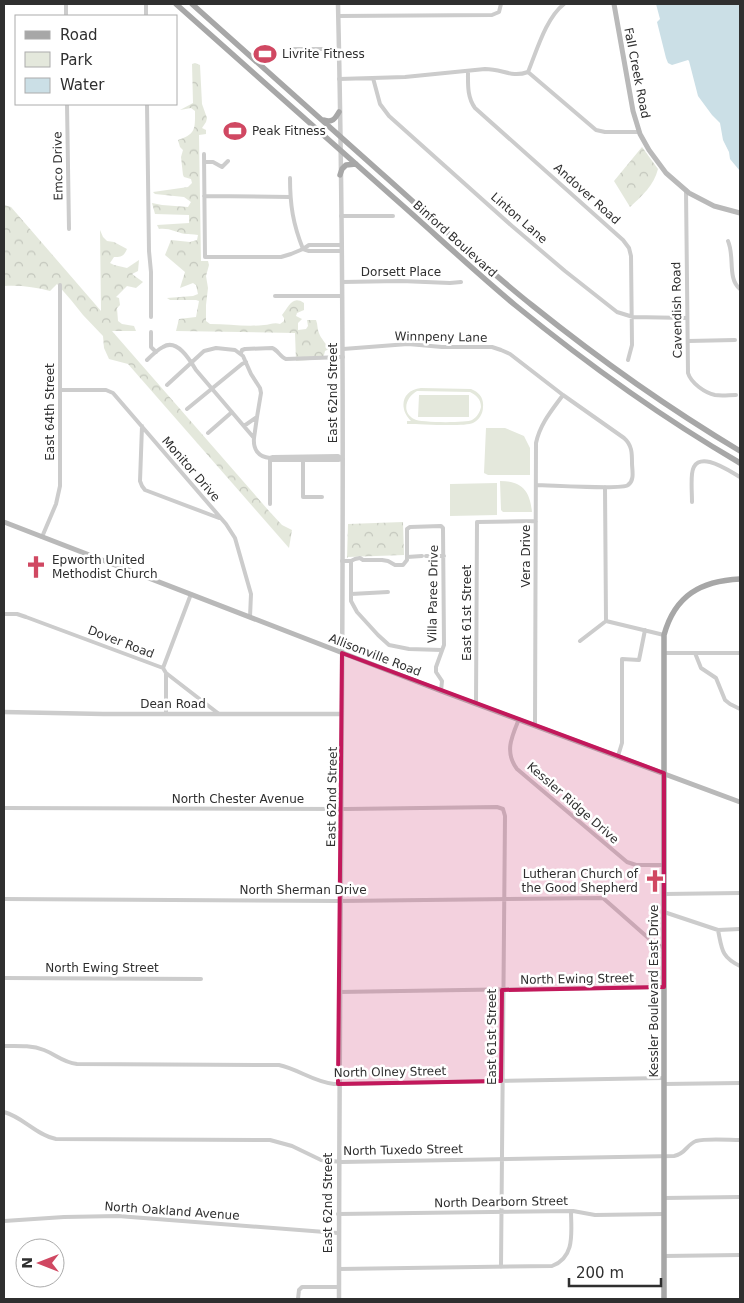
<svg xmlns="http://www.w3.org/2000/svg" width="744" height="1303" font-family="'DejaVu Sans',sans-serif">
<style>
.forest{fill:url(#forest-crowns)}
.green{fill:#e4e8dc;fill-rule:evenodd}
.water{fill:#cbdfe6}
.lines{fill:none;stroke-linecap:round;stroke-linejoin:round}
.minor{stroke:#ccc;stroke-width:4}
.tertiary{stroke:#ccc;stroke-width:4.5}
.secondary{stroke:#b9b9b9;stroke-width:5}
.primary{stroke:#a7a7a7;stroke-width:5.5}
.marked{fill:#c2185b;fill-opacity:0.2;stroke:#c2185b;stroke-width:4;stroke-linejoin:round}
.labels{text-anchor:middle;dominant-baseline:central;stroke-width:5;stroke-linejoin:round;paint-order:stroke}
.poi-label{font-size:12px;fill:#2f2f2f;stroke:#fff;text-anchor:start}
.street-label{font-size:12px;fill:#2f2f2f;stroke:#fff}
</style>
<defs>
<pattern id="forest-crowns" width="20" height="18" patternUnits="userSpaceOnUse" patternTransform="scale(1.25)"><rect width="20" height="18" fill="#e4e8dc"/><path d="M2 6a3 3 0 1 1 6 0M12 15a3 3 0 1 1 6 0" fill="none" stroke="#c4c7bd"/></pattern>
</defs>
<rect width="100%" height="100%" fill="#fff"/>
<path class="forest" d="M195,63L200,65L202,104L207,118L206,122L202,128L206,130V134L199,135L201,261H208L209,265L206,276L208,288L206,305V321L210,324C228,324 246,327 264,325C270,325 274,322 280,324L284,321V318L282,315C289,307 292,295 304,303V310L297,313L296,316L302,319L298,323V330L306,329L308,326L307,320H316C318,325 317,329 319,333C321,339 326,343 329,349L325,351L323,359L296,361L295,333L176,331L179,319L196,317L199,301L196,300H170L167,298L193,296L198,294L196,285L193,283L180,288L185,272L165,255L171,240L190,242L197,240L198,235C193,234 189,234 185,234C174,232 171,228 159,229L157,225L189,223V215L155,214L152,203L162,205L188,207L191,202L184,197L155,194L153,192L188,187L192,183L191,179L184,177L183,175L181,157L183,150L180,147L178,140C196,134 195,129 195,111L191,108L180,110L193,103L192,64Z
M642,147L658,169C654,185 642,196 630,207L614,181Z
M4,205L11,207L101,311L100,230L103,237L107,241L114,242L127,249C124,256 122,257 114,257L110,263L114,265L127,268L139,260L138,271L132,274L143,282L136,288L127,286L116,297L119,298L120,305L117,308L118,321L122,324L134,326L136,331H112L269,511L282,525L292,530L289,548L128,364L109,359L104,348L103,336L83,315L71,300L57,284L50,291C36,287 19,285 4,286Z
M403,522L404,555L348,557L347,558L348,524Z"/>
<path class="green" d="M421,388L471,389C479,392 484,398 483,407C483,414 479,420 473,423C464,427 420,424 407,424V421H411C398,408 402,390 421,388ZM417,391L470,392C476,395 481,399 481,407C480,412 477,417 472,420C467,423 419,423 414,419C401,412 406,397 417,391Z
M419,395H469V417H418Z
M486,428H505L524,436L530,448V475H488L484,473Z
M500,481C522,481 530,491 532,512H503L501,510Z
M497,483V515L450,516V484Z"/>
<path class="water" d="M656,4H740V171L730,159L729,152L723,140L720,123L712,115L698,96L689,61L688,60L672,65L668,63L666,58L657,22L660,19Z"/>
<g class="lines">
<path class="minor" d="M66,4V16
M146,16V4
M338,16L492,15L499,12L501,4
M291,49H338
M468,71C468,84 467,97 475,108L623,240L629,248L631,256L632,345L628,360
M528,72C537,50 546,18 564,4
M373,78L380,104L389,116L512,226L565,271L617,312L633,317L687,318
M339,79L405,77L485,69C503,69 511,78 528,72L596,130L605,132H639
M67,104L69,229
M147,104L149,251L151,272V317
M204,154L205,257H281L291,254L303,249C293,224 290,205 290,178
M204,162H213L222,167L228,161
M686,190L688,373C691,383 705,393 715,395C722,396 729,395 736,395
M204,196L290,197
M341,216H393
M728,241C735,257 727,278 740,289
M341,245H309L303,249L309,251H341
M342,282L401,281L450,283L461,282
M275,296H342
M151,332V347L156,352
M688,341L735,340
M343,349L408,344L442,347H492L501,350L510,354L563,395L624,438C632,445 632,453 632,463C632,470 635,480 628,485C622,490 549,485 536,485
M241,353L242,350L245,349L272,348C278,350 280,357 286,359L343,357
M147,360C152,355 157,350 163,347C177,338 190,360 196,370L254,438C253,449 258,457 270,458V504
M167,385L204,351L216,348L235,350L243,356L251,374L260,388L261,393L257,417L244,426
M60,390H106L113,393L226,524L235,538L251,594L250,617
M187,409L242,364L246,362
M142,426L140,481L142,486L145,490L219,518
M208,433L232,412
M254,438L257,417
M338,456L343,459L338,460H273L270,458L273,457Z
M303,459V497H322
M605,487L606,621
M692,502C692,493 691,483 692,474C695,447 728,470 740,477
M42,537L56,504L60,486V285
M426,556H444
M407,557L422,556
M342,561H351L355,559L360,558L363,560H382L388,561L395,565H403L407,560V529L410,527L441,526L443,528L444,645L436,667V672L442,681L441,691
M351,561V601L357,612L378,635L389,645L409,649L442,650
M351,594L388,592
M4,614H17L26,617L163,668L166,673L219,714
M606,621L664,635
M580,641L606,621
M664,653H740
M695,653L701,668L716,678L725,700L730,704L740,709
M163,668L191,594
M166,673V714
M476,704L477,522L536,521
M519,719C512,736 504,752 517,769L627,862L636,865H664
M535,725L536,443C540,424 552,410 563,395
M618,756L622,743V659L639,660L645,630
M4,808L346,809L497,807L503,809L505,816L501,1267
M664,894L740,893
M4,899L340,901L603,898L654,943L664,948
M664,912L718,930L740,929
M718,930C722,949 721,957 740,966
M4,978L201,979
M339,992L664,987
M4,1046C17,1046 31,1045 44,1050C57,1055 62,1062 77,1064L279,1065C298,1069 314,1082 334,1084L664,1078
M664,1084L740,1083
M4,1112C23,1117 36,1135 56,1139L270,1140L292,1146L321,1160L342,1162L674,1156C686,1154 686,1145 696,1141C707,1138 729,1140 740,1140
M664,1198L740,1197
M338,1214L573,1211L595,1215L664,1214
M4,1221L64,1217L118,1216L338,1233
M664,1256L740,1255
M339,1269L552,1266C576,1257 571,1231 571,1211
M298,1299L299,1290L302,1287H339"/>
<path class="tertiary" d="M338,4C348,436 339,867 339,1299
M4,712L103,714H342"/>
<path class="secondary" d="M614,4L633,111L640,134L649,150L666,173L689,193L714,206L740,213
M4,522L441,691L740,802"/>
<path class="primary" d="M176,4C248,68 321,133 393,197C434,233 473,270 515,305C586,363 661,417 740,463
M192,4C255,60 317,116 380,172C431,217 480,264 533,306C599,359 668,408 740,451
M324,120C332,123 335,119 339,112
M340,175L342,169L346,165L356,164
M664,1299V635C675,595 701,581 740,579"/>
</g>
<path class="marked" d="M342,653L664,773V987L502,990L501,1081L338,1084Z"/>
<defs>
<symbol id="stadium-bare" viewBox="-9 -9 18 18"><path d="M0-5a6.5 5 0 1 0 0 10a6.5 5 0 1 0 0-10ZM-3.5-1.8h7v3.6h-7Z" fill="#d04862" stroke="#fff" stroke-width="2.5" paint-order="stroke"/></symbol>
<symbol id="church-bare" viewBox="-9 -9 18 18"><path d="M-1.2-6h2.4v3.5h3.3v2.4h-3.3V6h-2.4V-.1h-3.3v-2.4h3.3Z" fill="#d04862" stroke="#fff" stroke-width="2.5" paint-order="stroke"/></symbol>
</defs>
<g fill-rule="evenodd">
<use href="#stadium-bare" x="249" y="38" width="32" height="32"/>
<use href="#stadium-bare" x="219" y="115" width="32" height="32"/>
<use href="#church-bare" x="20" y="551" width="32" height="32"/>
<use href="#church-bare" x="639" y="865" width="32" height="32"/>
</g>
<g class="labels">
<g class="poi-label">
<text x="282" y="54">Livrite Fitness</text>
<text x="252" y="131">Peak Fitness</text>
<text x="52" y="560">Epworth United<tspan x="52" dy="14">Methodist Church</tspan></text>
<text x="638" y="874" text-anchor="end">Lutheran Church of<tspan x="638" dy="14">the Good Shepherd</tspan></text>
</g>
<g class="street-label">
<text transform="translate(637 73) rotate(79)">Fall Creek Road</text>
<text transform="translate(58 166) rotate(-91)">Emco Drive</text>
<text transform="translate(587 194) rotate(42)">Andover Road</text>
<text transform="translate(519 218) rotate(41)">Linton Lane</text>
<text transform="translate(455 239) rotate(42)">Binford Boulevard</text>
<text x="401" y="272">Dorsett Place</text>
<text transform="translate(677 310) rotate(-91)">Cavendish Road</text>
<text transform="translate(441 337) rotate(1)">Winnpeny Lane</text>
<text transform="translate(333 393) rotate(-90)">East 62nd Street</text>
<text transform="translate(50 412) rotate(-90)">East 64th Street</text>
<text transform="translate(191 469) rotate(49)">Monitor Drive</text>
<text transform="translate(526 556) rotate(-90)">Vera Drive</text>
<text transform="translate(433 594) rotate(-89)">Villa Paree Drive</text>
<text transform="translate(467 613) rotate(-90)">East 61st Street</text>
<text transform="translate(121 642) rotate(21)">Dover Road</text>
<text transform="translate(375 655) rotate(21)">Allisonville Road</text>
<text x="173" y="704">Dean Road</text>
<text transform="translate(332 797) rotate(-89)">East 62nd Street</text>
<text x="238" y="799">North Chester Avenue</text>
<text transform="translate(573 803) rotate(41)">Kessler Ridge Drive</text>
<text x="303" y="890">North Sherman Drive</text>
<text x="102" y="968">North Ewing Street</text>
<text transform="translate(577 979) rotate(-1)">North Ewing Street</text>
<text transform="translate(654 991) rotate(-90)">Kessler Boulevard East Drive</text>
<text transform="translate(492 1037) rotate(-90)">East 61st Street</text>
<text transform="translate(390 1072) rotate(-1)">North Olney Street</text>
<text transform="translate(403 1150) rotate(-1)">North Tuxedo Street</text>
<text transform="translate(501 1202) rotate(-1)">North Dearborn Street</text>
<text transform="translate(328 1203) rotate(-90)">East 62nd Street</text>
<text transform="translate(172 1211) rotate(4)">North Oakland Avenue</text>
</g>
</g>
<rect width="744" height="1303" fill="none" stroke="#2f2f2f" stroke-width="10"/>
<rect x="15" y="15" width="162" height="90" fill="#ffffff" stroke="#acacac"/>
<rect x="25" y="31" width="25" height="8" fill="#a7a7a7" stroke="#acacac"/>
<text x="60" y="40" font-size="15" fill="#2f2f2f">Road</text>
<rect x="25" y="52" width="25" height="15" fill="#e4e8dc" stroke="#acacac"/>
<text x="60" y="65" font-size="15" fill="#2f2f2f">Park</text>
<rect x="25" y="78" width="25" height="15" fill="#cbdfe6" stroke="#acacac"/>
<text x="60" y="90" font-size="15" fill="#2f2f2f">Water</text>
<g transform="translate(40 1263) rotate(270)"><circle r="24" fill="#ffffff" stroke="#acacac"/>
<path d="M0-4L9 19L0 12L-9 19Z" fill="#d04862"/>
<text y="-8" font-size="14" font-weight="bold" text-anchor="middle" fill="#2f2f2f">N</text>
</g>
<path d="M569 1278v8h92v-8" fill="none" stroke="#2f2f2f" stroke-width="2.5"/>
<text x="576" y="1278" font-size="15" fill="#2f2f2f" stroke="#ffffff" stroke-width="4" paint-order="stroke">200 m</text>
</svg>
